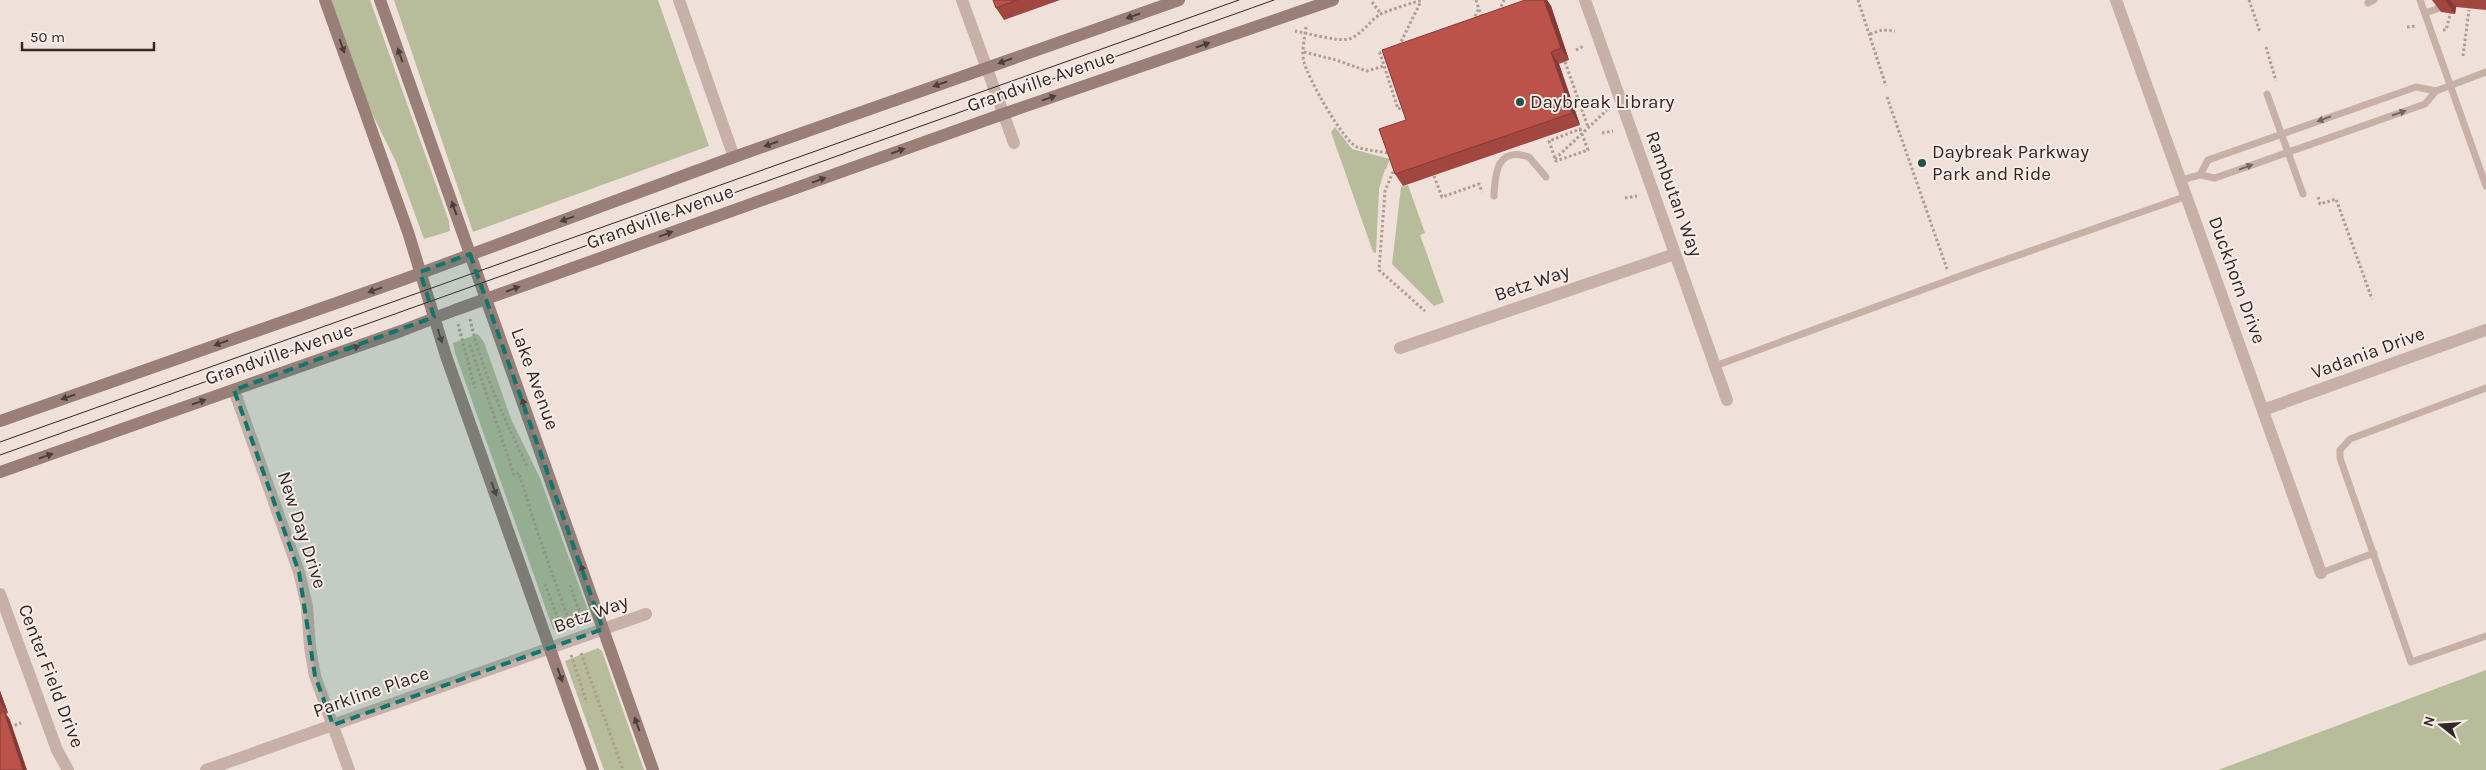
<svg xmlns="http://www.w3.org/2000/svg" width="2486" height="770" font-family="Karla,sans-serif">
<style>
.green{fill:#b7bc9b}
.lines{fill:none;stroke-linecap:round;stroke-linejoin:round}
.path{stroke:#b19a91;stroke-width:3;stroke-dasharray:2.5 2.5;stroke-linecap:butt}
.lane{stroke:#c6b0a7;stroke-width:7}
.street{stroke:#c6b0a7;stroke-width:12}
.secondary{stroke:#997f78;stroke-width:12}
.tram{stroke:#332827;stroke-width:1}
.wall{fill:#a24740}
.shaded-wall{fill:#843a34}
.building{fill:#bc534a;stroke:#843a34}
.oneway{fill:#4c3e3b}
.oneway2{fill:#756561}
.marked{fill:#0f766e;fill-opacity:0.2;stroke:#0f766e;stroke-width:4;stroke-dasharray:10 6;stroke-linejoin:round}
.poi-dot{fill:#20514c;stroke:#f7ece5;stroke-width:2}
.labels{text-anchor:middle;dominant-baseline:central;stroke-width:4;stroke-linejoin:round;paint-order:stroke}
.street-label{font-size:19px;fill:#332827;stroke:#f7ece5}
.poi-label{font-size:19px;fill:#332827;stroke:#f7ece5;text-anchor:start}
</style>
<rect width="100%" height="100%" fill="#efe1d9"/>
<path class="green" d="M330,0H370L449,221L450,231L424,239L396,162L367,103Z
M394,0H658L709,146L473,232Z
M1335,127L1352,149L1390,159L1386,169H1385L1379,189L1376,253L1373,252L1331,132Z
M1408,185L1425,233L1420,235L1444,302L1434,306L1392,264L1401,187Z
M478,334L484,342L511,419L540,478L590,616L588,620L557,631L553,629L455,353L453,343Z
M598,648L602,651L644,770H604L565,661Z
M2486,670V770H2218Z"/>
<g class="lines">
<path class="path" d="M1476,0L1482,18
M1858,0L1886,86
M2249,0L2260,32
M1372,2L1381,14
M1499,11L1504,0
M1473,21L1479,8
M1306,27C1305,37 1301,52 1304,62C1308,78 1343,141 1357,147C1368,151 1381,151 1391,154
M2407,27L2417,26
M2443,30H2446L2451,11
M1295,31C1307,33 1338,42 1349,39C1361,35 1369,22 1379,15C1383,12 1417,1 1423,0
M1870,34L1882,30L1895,31
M1399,46L1421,1
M2266,47L2276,81
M1576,50L1584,46
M1304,52L1336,60L1367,71L1384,66
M1386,52L1380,53L1398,109L1406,106
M2463,56L2469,10
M1565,62L1588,127
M1887,97L1947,269
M1580,129L1588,150L1556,161L1549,141Z
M1602,133L1613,131
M1555,159L1607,110
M1395,167L1385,191L1379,270L1425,311
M1434,176L1442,197L1479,184L1482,192
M2318,197L2320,204L2336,199L2372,299
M1625,198L1637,196
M470,319C482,372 505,420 528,468
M458,324L475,388
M470,345L514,475L519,473L538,534L571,626
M545,584L562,630
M570,585L583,622
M581,653L623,770
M571,655L587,703
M10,727L21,723"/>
<path class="lane" d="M2420,0L2486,186
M2368,3L2374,0
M2425,13L2437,9L2443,0
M2436,91L2486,72
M2267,94L2303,194
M2181,180L2200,175L2215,178L2425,104L2436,91L2416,87L2208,160L2200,175
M1494,196C1495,173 1497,146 1529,157L1546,177
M1715,366L1979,269L2187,196
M2486,388L2350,439L2340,450V458L2411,662L2486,636
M2321,573L2374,553"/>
<path class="street" d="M679,0L734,157
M962,0L1014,143
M1585,0L1727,400
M2116,0L2321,573
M1400,348L1675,254
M234,390L299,572L307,606L310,647L315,676L349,770
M2263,410L2486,330
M0,594L57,750L68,770
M206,770L646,614"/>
<path class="secondary" d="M325,0L408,232L446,356L593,770
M380,0L653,770
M0,421L402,280L734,157L1179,0
M0,472L401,331L455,310L1003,114L1333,0"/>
<path class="tram" d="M0,442L1239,0
M0,455L1274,0"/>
</g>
<path class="wall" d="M993,0H1060L1004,20L996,8Z
M1525,0H1547L1551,6L1569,60L1559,64L1580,125L1403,186L1395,174L1406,120Z
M2432,0H2486V10L2456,7L2455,14L2441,12Z
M0,691L8,713L6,714L10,720L0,770Z"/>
<path class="shaded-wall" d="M1544,0H1547L1551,6L1569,60L1561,48Z
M2445,0H2450L2456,7L2455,14Z
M1551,52L1559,64L1580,125L1572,113Z
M0,691L8,713L0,702Z
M4,711L10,720L27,770H23Z"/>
<path class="building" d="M993,0H1017L996,8Z
M1525,0H1544L1561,48L1551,52L1572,113L1395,174L1379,129L1406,120L1382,50Z
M4,711L23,770H0V714Z"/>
<defs><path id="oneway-solid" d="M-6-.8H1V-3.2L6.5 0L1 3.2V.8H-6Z" transform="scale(1.25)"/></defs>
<g class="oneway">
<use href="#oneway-solid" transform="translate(1133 16) rotate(161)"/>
<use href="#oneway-solid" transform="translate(1203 45) rotate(-19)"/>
<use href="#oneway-solid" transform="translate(342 46) rotate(70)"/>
<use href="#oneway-solid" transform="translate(400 55) rotate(-110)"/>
<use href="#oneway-solid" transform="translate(1005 61) rotate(161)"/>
<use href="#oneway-solid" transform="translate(940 84) rotate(161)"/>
<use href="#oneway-solid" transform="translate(1049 98) rotate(-19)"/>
<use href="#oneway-solid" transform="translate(771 144) rotate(161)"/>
<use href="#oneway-solid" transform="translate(898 151) rotate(-20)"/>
<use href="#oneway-solid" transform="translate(819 180) rotate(-20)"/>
<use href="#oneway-solid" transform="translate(454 208) rotate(-110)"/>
<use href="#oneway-solid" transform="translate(567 219) rotate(160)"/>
<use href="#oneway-solid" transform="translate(666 234) rotate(-20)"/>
<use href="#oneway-solid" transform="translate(513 289) rotate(-20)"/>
<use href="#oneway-solid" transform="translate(375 290) rotate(161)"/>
<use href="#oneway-solid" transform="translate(440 336) rotate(73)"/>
<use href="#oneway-solid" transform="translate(221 343) rotate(161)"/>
<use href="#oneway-solid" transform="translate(353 348) rotate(-19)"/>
<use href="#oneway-solid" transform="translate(68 397) rotate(161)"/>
<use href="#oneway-solid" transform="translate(199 402) rotate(-19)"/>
<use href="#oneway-solid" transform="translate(524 405) rotate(-109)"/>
<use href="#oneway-solid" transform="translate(46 456) rotate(-19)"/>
<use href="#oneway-solid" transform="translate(494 489) rotate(70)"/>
<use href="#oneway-solid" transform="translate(583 571) rotate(-110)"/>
<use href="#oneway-solid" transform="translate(560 675) rotate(70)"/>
<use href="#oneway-solid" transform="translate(637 724) rotate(-110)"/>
</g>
<g class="oneway2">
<use href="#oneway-solid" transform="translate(2399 113) rotate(-19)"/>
<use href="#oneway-solid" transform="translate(2324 119) rotate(160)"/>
<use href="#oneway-solid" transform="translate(2246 167) rotate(-20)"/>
</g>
<path class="marked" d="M470,254L603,629L333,725L315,676L299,572L234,390L434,317L420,272Z"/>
<g class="poi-dot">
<circle cx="1520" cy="102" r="5"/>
<circle cx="1922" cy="163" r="5"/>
</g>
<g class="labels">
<g class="street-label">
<text transform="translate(1041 81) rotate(-19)">Grandville Avenue</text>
<text transform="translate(1674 194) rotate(70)">Rambutan Way</text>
<text transform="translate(660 217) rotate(-20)">Grandville Avenue</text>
<text transform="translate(2237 280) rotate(70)">Duckhorn Drive</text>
<text transform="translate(1532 283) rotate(-19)">Betz Way</text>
<text transform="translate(2368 353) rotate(-20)">Vadania Drive</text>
<text transform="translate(279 354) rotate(-19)">Grandville Avenue</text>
<text transform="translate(535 379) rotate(70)">Lake Avenue</text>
<text transform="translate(302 530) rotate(72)">New Day Drive</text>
<text transform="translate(591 614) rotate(-20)">Betz Way</text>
<text transform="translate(51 676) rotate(69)">Center Field Drive</text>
<text transform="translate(371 692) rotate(-19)">Parkline Place</text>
</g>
<g class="poi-label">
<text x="1530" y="102">Daybreak Library</text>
<text x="1932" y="152">Daybreak Parkway<tspan x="1932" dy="22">Park and Ride</tspan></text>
</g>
</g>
<g transform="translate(2441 725) rotate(287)" stroke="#f7ece5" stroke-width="4" paint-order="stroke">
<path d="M0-4L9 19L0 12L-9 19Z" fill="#332827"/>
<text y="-8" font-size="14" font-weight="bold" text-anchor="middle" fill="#332827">N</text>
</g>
<path d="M22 42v8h132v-8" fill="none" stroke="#332827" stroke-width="2.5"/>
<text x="30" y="42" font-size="15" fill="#332827" stroke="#f7ece5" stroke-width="4" paint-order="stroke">50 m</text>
</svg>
